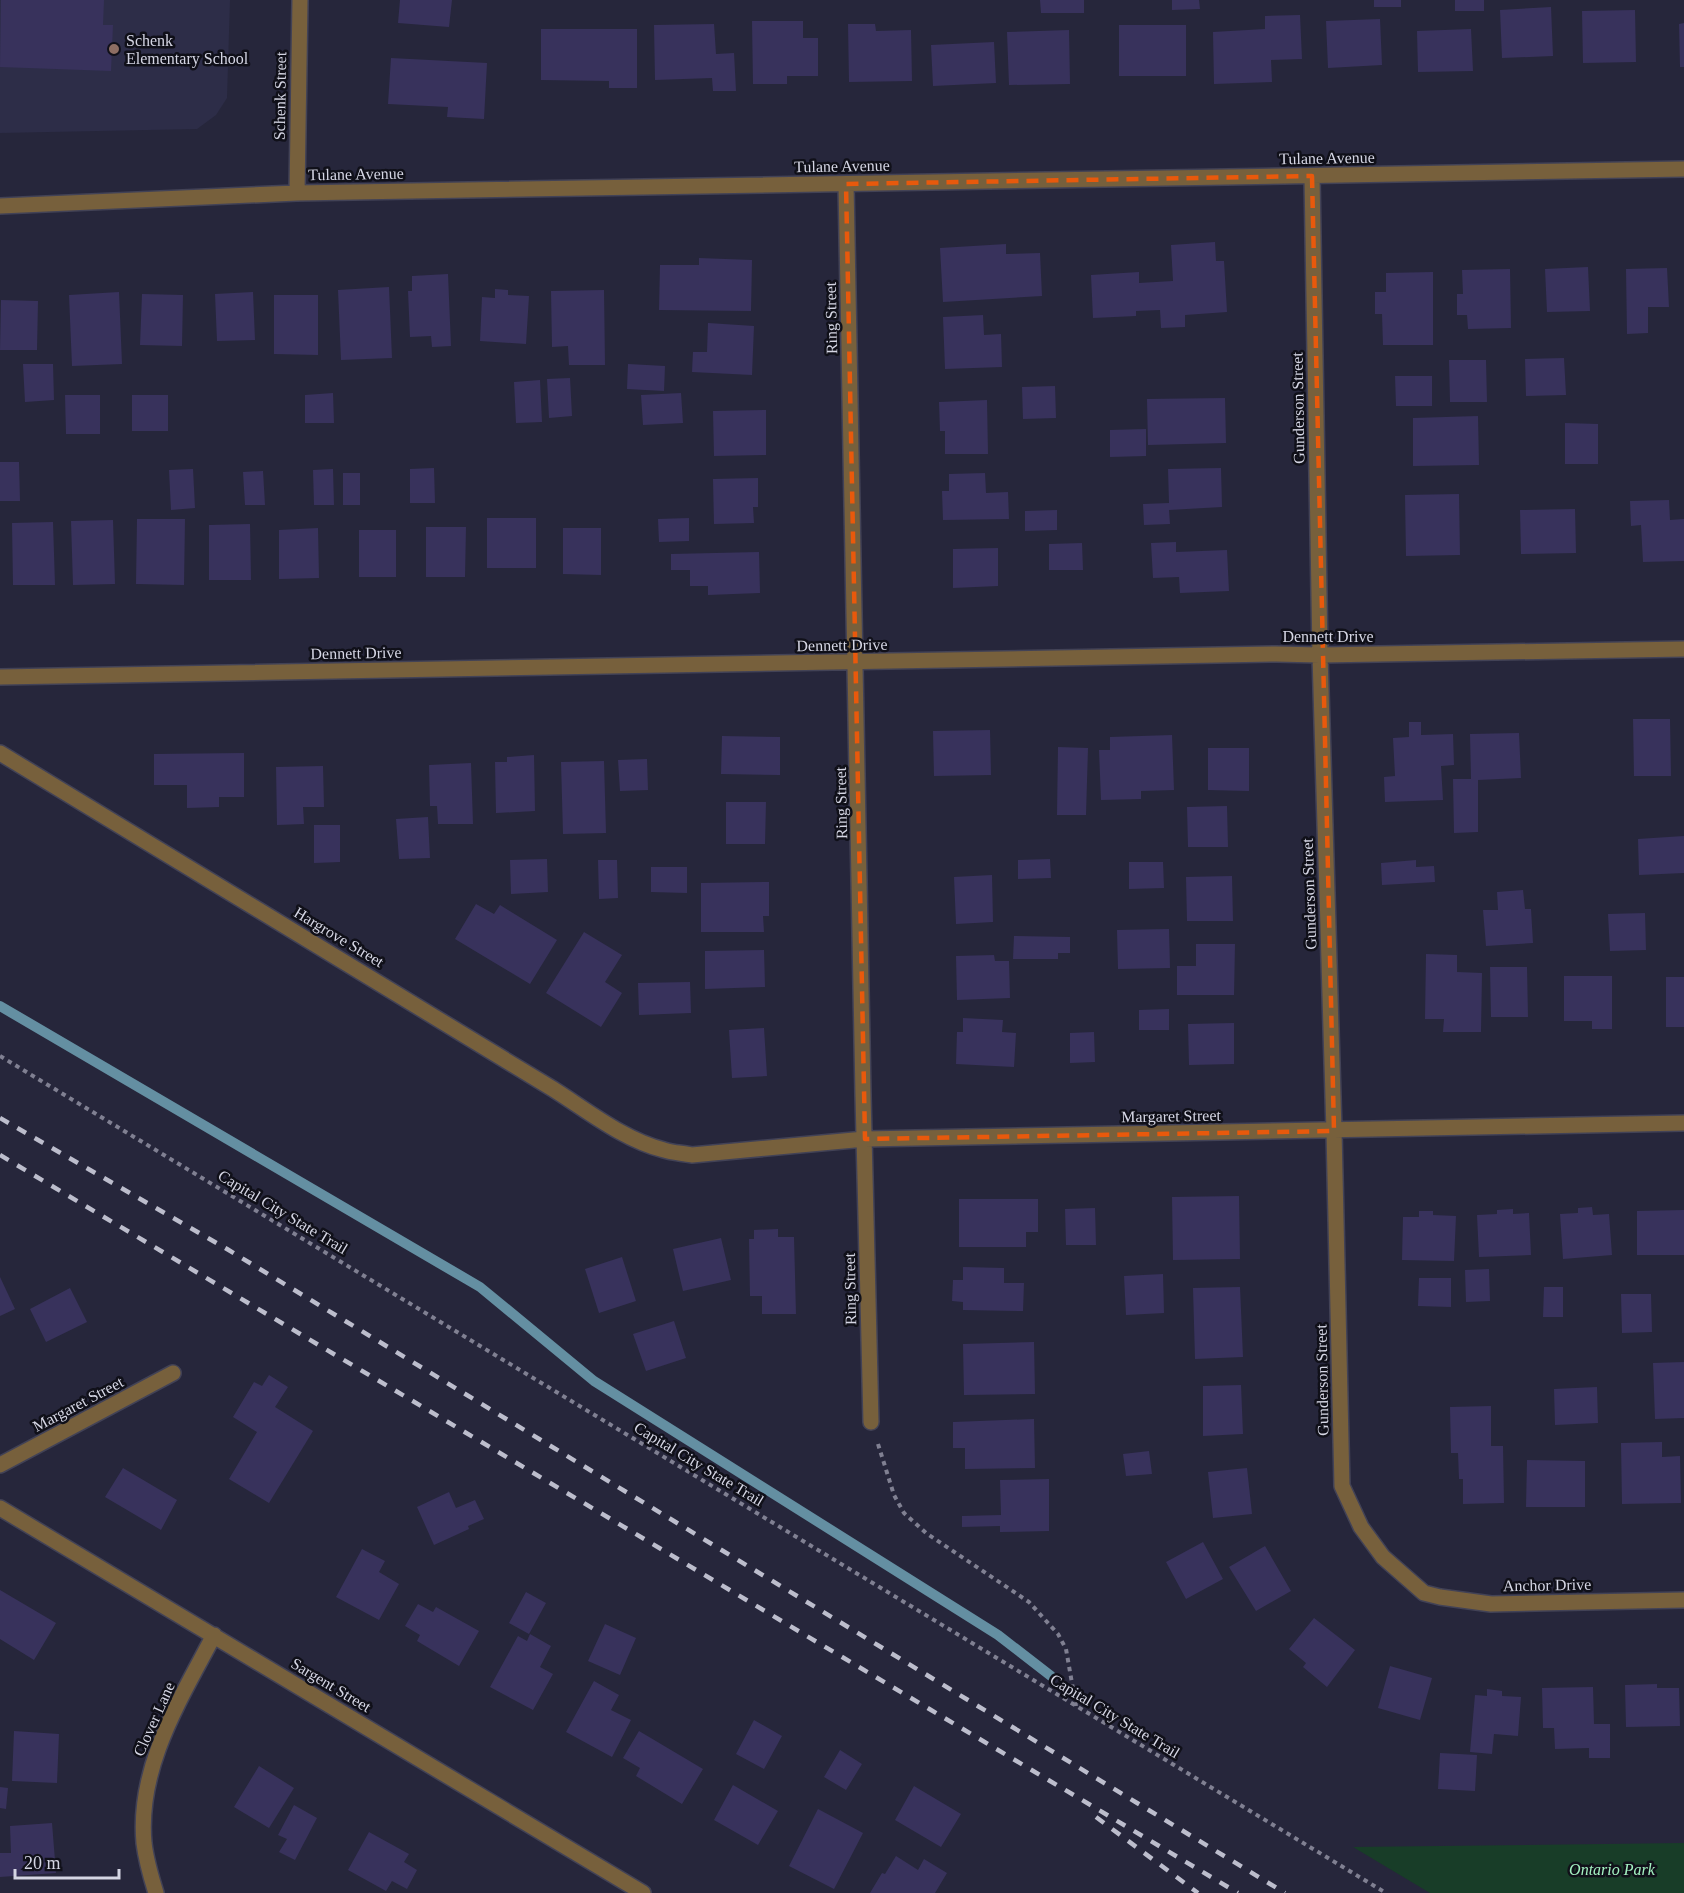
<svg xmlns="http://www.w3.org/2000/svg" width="1684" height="1893" font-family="Georgia,serif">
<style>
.built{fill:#2d2d48}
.green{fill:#183d28}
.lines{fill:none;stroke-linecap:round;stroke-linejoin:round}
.stream{stroke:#648fa2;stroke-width:10}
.building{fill:#38325c}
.minor-casing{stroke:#424256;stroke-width:18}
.path{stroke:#808092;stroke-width:4;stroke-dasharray:4.5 4.5;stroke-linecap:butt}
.minor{stroke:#77603c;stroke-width:15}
.rail{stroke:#bcbdcc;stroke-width:4.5;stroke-dasharray:10 10;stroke-linecap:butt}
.marked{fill:none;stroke:#e8590c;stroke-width:4.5;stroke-dasharray:12 8;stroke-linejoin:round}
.education-dot{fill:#8d6e63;stroke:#101019;stroke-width:2}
.labels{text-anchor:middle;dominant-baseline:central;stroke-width:5;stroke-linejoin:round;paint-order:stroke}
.poi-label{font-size:16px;fill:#d5d6e4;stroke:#101019;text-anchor:start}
.street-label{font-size:16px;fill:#d5d6e4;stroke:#101019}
.park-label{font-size:16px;font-style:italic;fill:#a4f2c2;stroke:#101019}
</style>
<rect width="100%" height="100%" fill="#26263b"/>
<path class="built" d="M0,0H230L227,98L216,115L197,129L0,133Z"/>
<path class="green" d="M1684,1843V1893H1430L1353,1847Z"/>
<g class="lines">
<path class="stream" d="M0,1006L480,1287L594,1381L998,1635L1051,1676"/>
</g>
<path class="building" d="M1,0H104L103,25H113L111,71L0,67Z
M400,0H452L449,27L398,23Z
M1040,0H1084V13H1041Z
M1172,0H1199L1200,9L1172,10Z
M1374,0H1401V7H1374Z
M1455,0H1484V11H1455Z
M1551,7L1553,56L1502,58L1500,10Z
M1635,10L1636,62L1583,63L1582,11Z
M1300,15L1302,59L1271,60L1272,82L1214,84L1213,32L1265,29V16Z
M1380,19L1382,65L1328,68L1326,21Z
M752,21H803V38H818V76H787V84H753Z
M1684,23V67H1680L1679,24Z
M714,24L716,54L734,53L736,91H713L712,78L655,80L654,25Z
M848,24H875L876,31L911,30L912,81L849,82Z
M1119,25H1186V76H1119Z
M541,29H637V88H609V81L541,80Z
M1471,29L1473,71L1418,72L1417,31Z
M1069,30L1070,84L1009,85L1007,32Z
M994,42L996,83L933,86L931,45Z
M391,58L487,63L484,119L447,117L448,107L388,104Z
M1215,242L1216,261H1224L1227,312L1185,315V327L1161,328L1160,310L1136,311V316L1093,318L1091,275L1139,272V283L1173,281L1171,245Z
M1006,244V254L1040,253L1042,296L943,302L940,248Z
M699,258L752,260L751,311L659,310L660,265H699Z
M1588,267L1590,311L1547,312L1545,269Z
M1667,268L1669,307H1648V333L1627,334L1626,269Z
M1510,269L1511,328L1468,329L1467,315H1457V294H1463L1462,270Z
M1433,272V345H1383L1382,314H1375V292H1386V273Z
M448,274L451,346L432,347L431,336L410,337L408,291H412V276Z
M389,287L392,358L341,360L338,290Z
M495,289L508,290V295L529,296L526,344L480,341L482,297L495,298Z
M604,290L605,365H569L568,346L552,347L551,291Z
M119,292L122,364L72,366L69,295Z
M253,292L255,340L217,341L215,294Z
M142,294L183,295L182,346L140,345Z
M274,295H318V355L274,354Z
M1,300L38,301L37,350H0Z
M983,315L984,335L1001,334L1002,367L945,369L943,317Z
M708,323L754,326L752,375L692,372L693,352H707Z
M1564,358L1566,395L1526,396L1525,359Z
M1449,360H1486L1487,402H1450Z
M23,364H53L54,400L25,402Z
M628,364L665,366L664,391L627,389Z
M1395,376H1432V406H1396Z
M570,378L572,416L549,418L547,379Z
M540,380L542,422L516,423L514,382Z
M1055,386L1056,418L1023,419L1022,387Z
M333,393L334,423H305V395Z
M681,393L683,423L643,425L641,395Z
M65,395H100V434H66Z
M132,395H168V431H132Z
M1225,398L1226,443L1148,445L1147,399Z
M987,400L988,454H945V431H940L939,402Z
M766,410V455L714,456L713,411Z
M1478,416L1479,465L1413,466V418Z
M1565,423L1598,424V464H1565Z
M1146,429V456L1110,457V430Z
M0,462H19L20,501H0Z
M434,468L435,503H410V469Z
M1221,468L1222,507L1169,510L1170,524L1144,525L1143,504L1169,503L1168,469Z
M193,469L195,508L171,510L169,470Z
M333,469L334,505H314L313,470Z
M263,471L265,505H245L243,472Z
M343,473H360V505H343Z
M985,473L986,493L1008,492L1009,519L943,520L942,491H949V474Z
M758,478V507H753L754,523L714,524L713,479Z
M1459,494L1460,555L1406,556L1405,495Z
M1669,500L1670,520L1684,519V561L1643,562L1641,525L1631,526L1630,501Z
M1575,509L1576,553L1521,554L1520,510Z
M1057,510V530L1025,531V511Z
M487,518H536V568H487Z
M689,518V541L659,542L658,519Z
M137,519H185L184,585L136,584Z
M113,520L115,584L73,585L71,521Z
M53,522L55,585H13L12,523Z
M250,524L251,580H209V525Z
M426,527H466L465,577H426Z
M318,528L319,578L279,579V530Z
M563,528H601V575L563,574Z
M359,530H396V577H359Z
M1176,542V552L1227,550L1229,591L1180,593L1179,577L1153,578L1151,543Z
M1082,543L1083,570H1049V544Z
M998,548V586L953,588V549Z
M759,552L760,593L708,595V586H690V570H671V554Z
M1633,719H1670L1671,776H1634Z
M1409,722H1421V735L1453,734L1454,765L1441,766L1443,800L1385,802L1384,777L1395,776L1393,738L1409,737Z
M990,730L991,775L934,776L933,731Z
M1519,733L1521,778L1478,780V832L1454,833L1453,779H1471L1470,734Z
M1172,735L1174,790L1141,791V799L1101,800L1099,750H1110V737Z
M722,736L780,737V775L721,774Z
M1058,747L1088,748L1086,815H1057Z
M1208,748H1249V791L1208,790Z
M244,753V797H219V807L187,808V785H154V754Z
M534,755L535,811L496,813L495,762H507V757Z
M647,759L648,790L620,791L618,760Z
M604,761L606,833L563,834L561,762Z
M471,763L473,824H438L437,806H430L429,765Z
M323,766L324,807H303L304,824L277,825L276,767Z
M726,802H766L765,844H726Z
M1227,806L1228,847H1188L1187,807Z
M428,817L430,858L399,859L396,819Z
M314,825H340V862L314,863Z
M1684,836V873L1639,875L1638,839Z
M547,859L548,892L511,894L510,860Z
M1050,859L1051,878L1018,879V860Z
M598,860H617L618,898L599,899Z
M1416,860V867L1434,866L1435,882L1382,885L1381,863Z
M1129,862H1163L1164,888L1129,889Z
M651,867H687V893L651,892Z
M992,875L993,922L956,924L954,877Z
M1232,876L1233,921H1187L1186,877Z
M769,882V916H763L764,932H701V883Z
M1523,890L1525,909H1531L1533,943L1486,946L1483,910H1498L1497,892Z
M476,904L494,914L500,905L557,940L530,984L455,939Z
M1645,913L1646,950L1610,951L1608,914Z
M1169,929L1170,968L1118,969L1117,930Z
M584,932L622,955L605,982L622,993L601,1027L546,993Z
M1014,936L1070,937V953H1058V959H1013Z
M1196,944H1235L1234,995H1177V966H1196Z
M764,950L765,987L705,989V951Z
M1426,954L1457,955V972L1482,973L1481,1032H1443L1444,1019H1425Z
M994,955L995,961H1009L1010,998L957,1000L956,956Z
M1490,967H1527L1528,1017H1491Z
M1564,976H1612V1029H1592V1021H1564Z
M1666,977H1684V1027H1666Z
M690,982L691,1013L639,1015L638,983Z
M1169,1009V1030H1139V1010Z
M963,1018L1003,1020L1002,1032L1016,1033L1014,1067L956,1064L957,1032H963Z
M1234,1023V1064L1189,1065L1188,1024Z
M764,1028L767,1076L732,1078L729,1030Z
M1094,1032L1095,1062L1070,1063V1033Z
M1239,1196L1240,1259L1173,1260L1172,1197Z
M959,1199H1038V1232H1026V1247H959Z
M1592,1207L1593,1215L1609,1214L1612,1255L1563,1259L1560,1214L1578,1213V1208Z
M1095,1208L1096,1245H1066L1065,1209Z
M1513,1209V1214L1529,1213L1531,1255L1479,1257L1477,1215L1497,1214V1210Z
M1684,1210V1255H1637V1211Z
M1419,1211H1433V1215L1456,1216L1454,1261L1402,1260L1403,1217H1419Z
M778,1229V1237H794L796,1314H762V1296H750L749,1239H754V1230Z
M721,1238L731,1280L683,1291L673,1249Z
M622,1257L636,1301L599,1313L585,1269Z
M963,1267L1004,1268V1283H1024L1023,1311L963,1310V1302L952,1301L953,1280H963Z
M1489,1269L1490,1301L1466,1302L1465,1270Z
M1163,1274L1164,1313L1126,1315L1124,1276Z
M0,1277L15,1309L0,1316Z
M1419,1278H1451V1307L1418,1306Z
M1240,1287L1243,1357L1195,1359L1193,1288Z
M1544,1287H1563V1317H1543Z
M70,1288L87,1322L46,1342L30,1309Z
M1621,1294H1651L1652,1332L1622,1333Z
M674,1321L686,1358L646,1371L633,1334Z
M1034,1342L1035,1394L964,1395L963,1344Z
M1684,1362V1418L1655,1419L1653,1363Z
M269,1375L288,1387L275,1407L313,1431L269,1503L229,1479L257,1432L233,1417L254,1382L262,1386Z
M1241,1385L1243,1434L1203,1436V1386Z
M1597,1387L1598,1423L1555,1425L1554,1389Z
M1491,1406V1446H1503L1504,1503L1463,1504V1479H1459L1458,1453H1451L1450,1407Z
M1034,1419L1035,1468L965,1469V1448H953V1422Z
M1662,1442V1457L1680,1456L1681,1503L1622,1504L1621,1443Z
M1149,1451L1152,1474L1126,1476L1123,1454Z
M1527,1460L1585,1461V1507H1526Z
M123,1468L177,1500L161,1530L105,1497Z
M1247,1468L1252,1514L1213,1518L1208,1472Z
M1049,1479V1531L1000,1532V1526L962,1527V1516L1001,1515L1000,1480Z
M449,1492L456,1508L475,1500L484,1519L468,1526L469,1529L434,1545L417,1507Z
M1203,1542L1223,1579L1186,1599L1166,1562Z
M1265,1546L1291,1591L1256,1611L1229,1567Z
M362,1549L385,1561L379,1572L399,1584L379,1620L336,1597Z
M0,1590L56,1623L34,1660L0,1639Z
M526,1592L546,1603L529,1634L509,1623Z
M418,1604L433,1612L436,1607L479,1631L459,1666L417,1641L420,1635L405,1626Z
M1314,1618L1355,1650L1327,1687L1303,1667L1306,1663L1289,1649Z
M605,1624L636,1638L620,1675L588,1661Z
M530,1634L551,1646L540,1667L553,1674L533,1710L490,1687L518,1636L527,1641Z
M1390,1666L1432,1678L1420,1720L1378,1708Z
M594,1681L619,1695L611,1710L631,1720L612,1757L566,1732Z
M1657,1684V1688H1679L1680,1726L1626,1727L1625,1685Z
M1593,1687L1594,1724H1610V1758H1589V1748L1555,1749L1554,1728H1543L1542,1688Z
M1487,1689L1502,1691V1696L1521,1697L1518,1736L1494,1734L1492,1754L1470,1752L1475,1695L1487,1696Z
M754,1720L782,1736L764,1769L736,1754Z
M14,1731L59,1734L57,1783L12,1781Z
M639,1731L703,1769L682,1804L636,1776L640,1768L623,1758Z
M840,1750L862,1764L846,1790L824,1777Z
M1440,1753L1477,1755L1475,1791L1438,1789Z
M259,1766L294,1788L269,1828L234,1807Z
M733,1785L778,1811L758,1845L714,1820Z
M914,1786L961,1814L941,1847L895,1820Z
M0,1787L8,1788L6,1809L0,1808Z
M294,1805L317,1818L295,1860L279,1852L287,1839L278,1835Z
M818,1809L863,1833L834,1889L789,1866Z
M52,1823L56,1873L0,1877V1853H11L10,1826Z
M369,1832L409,1854L404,1862L417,1870L407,1889L392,1881L386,1891L348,1870Z
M896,1856L918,1870L924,1859L947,1873L935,1893H870L882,1873L885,1874Z"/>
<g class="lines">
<defs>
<path id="minor" d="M1312,176L1320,655L1334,1131L1342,1486L1361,1527L1383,1557L1424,1593L1440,1597L1491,1604L1684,1600
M846,184L863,1095L871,1422
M297,193L300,0
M0,206L297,193L1684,169
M0,677L1276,654L1320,655L1684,649
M0,753L553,1089C588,1111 624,1140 664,1150C673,1153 683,1153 692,1155L865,1139L1684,1123
M0,1465L173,1373
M0,1508L643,1893
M156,1893C151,1877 146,1860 144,1843C137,1767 180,1700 214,1635"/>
</defs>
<use href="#minor" class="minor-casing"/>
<path class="path" d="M0,1056L1386,1893
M878,1444L894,1495L904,1513L926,1533L1029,1602L1058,1634L1066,1649L1076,1706"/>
<use href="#minor" class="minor"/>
<path class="rail" d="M0,1118L227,1249L1285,1893
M0,1155L1238,1893
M1096,1817L1198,1893"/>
</g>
<path class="marked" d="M1312,176L1334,1131L865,1139L846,184Z"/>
<circle class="education-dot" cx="114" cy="49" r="6"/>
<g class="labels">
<g class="poi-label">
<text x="126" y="40">Schenk<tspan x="126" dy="18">Elementary School</tspan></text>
</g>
<g class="street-label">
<text transform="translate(280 96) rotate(-89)">Schenk Street</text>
<text transform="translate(1327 158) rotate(-1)">Tulane Avenue</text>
<text transform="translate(842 166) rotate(-1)">Tulane Avenue</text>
<text transform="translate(356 174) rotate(-1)">Tulane Avenue</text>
<text transform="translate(831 318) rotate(-91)">Ring Street</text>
<text transform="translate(1298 408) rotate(-91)">Gunderson Street</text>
<text x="1328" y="636">Dennett Drive</text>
<text transform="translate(842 645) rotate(-1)">Dennett Drive</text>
<text transform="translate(356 653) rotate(-1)">Dennett Drive</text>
<text transform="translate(841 803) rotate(-91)">Ring Street</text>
<text transform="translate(1309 894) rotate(-92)">Gunderson Street</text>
<text transform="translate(339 937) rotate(31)">Hargrove Street</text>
<text transform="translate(1171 1116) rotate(-1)">Margaret Street</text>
<text transform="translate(283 1212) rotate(31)">Capital City State Trail</text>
<text transform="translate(850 1289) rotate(-91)">Ring Street</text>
<text transform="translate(1322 1380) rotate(-91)">Gunderson Street</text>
<text transform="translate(78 1404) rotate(-28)">Margaret Street</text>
<text transform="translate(699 1464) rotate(31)">Capital City State Trail</text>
<text transform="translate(1547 1585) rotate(-1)">Anchor Drive</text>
<text transform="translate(331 1685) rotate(31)">Sargent Street</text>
<text transform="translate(1115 1716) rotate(31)">Capital City State Trail</text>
<text transform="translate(154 1719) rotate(-66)">Clover Lane</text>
</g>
<g class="park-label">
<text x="1612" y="1869">Ontario Park</text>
</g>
</g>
<path d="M15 1869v9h104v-9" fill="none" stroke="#d5d6e4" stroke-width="3"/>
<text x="24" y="1869" font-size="18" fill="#d5d6e4" stroke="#101019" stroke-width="4.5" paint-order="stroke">20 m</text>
</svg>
